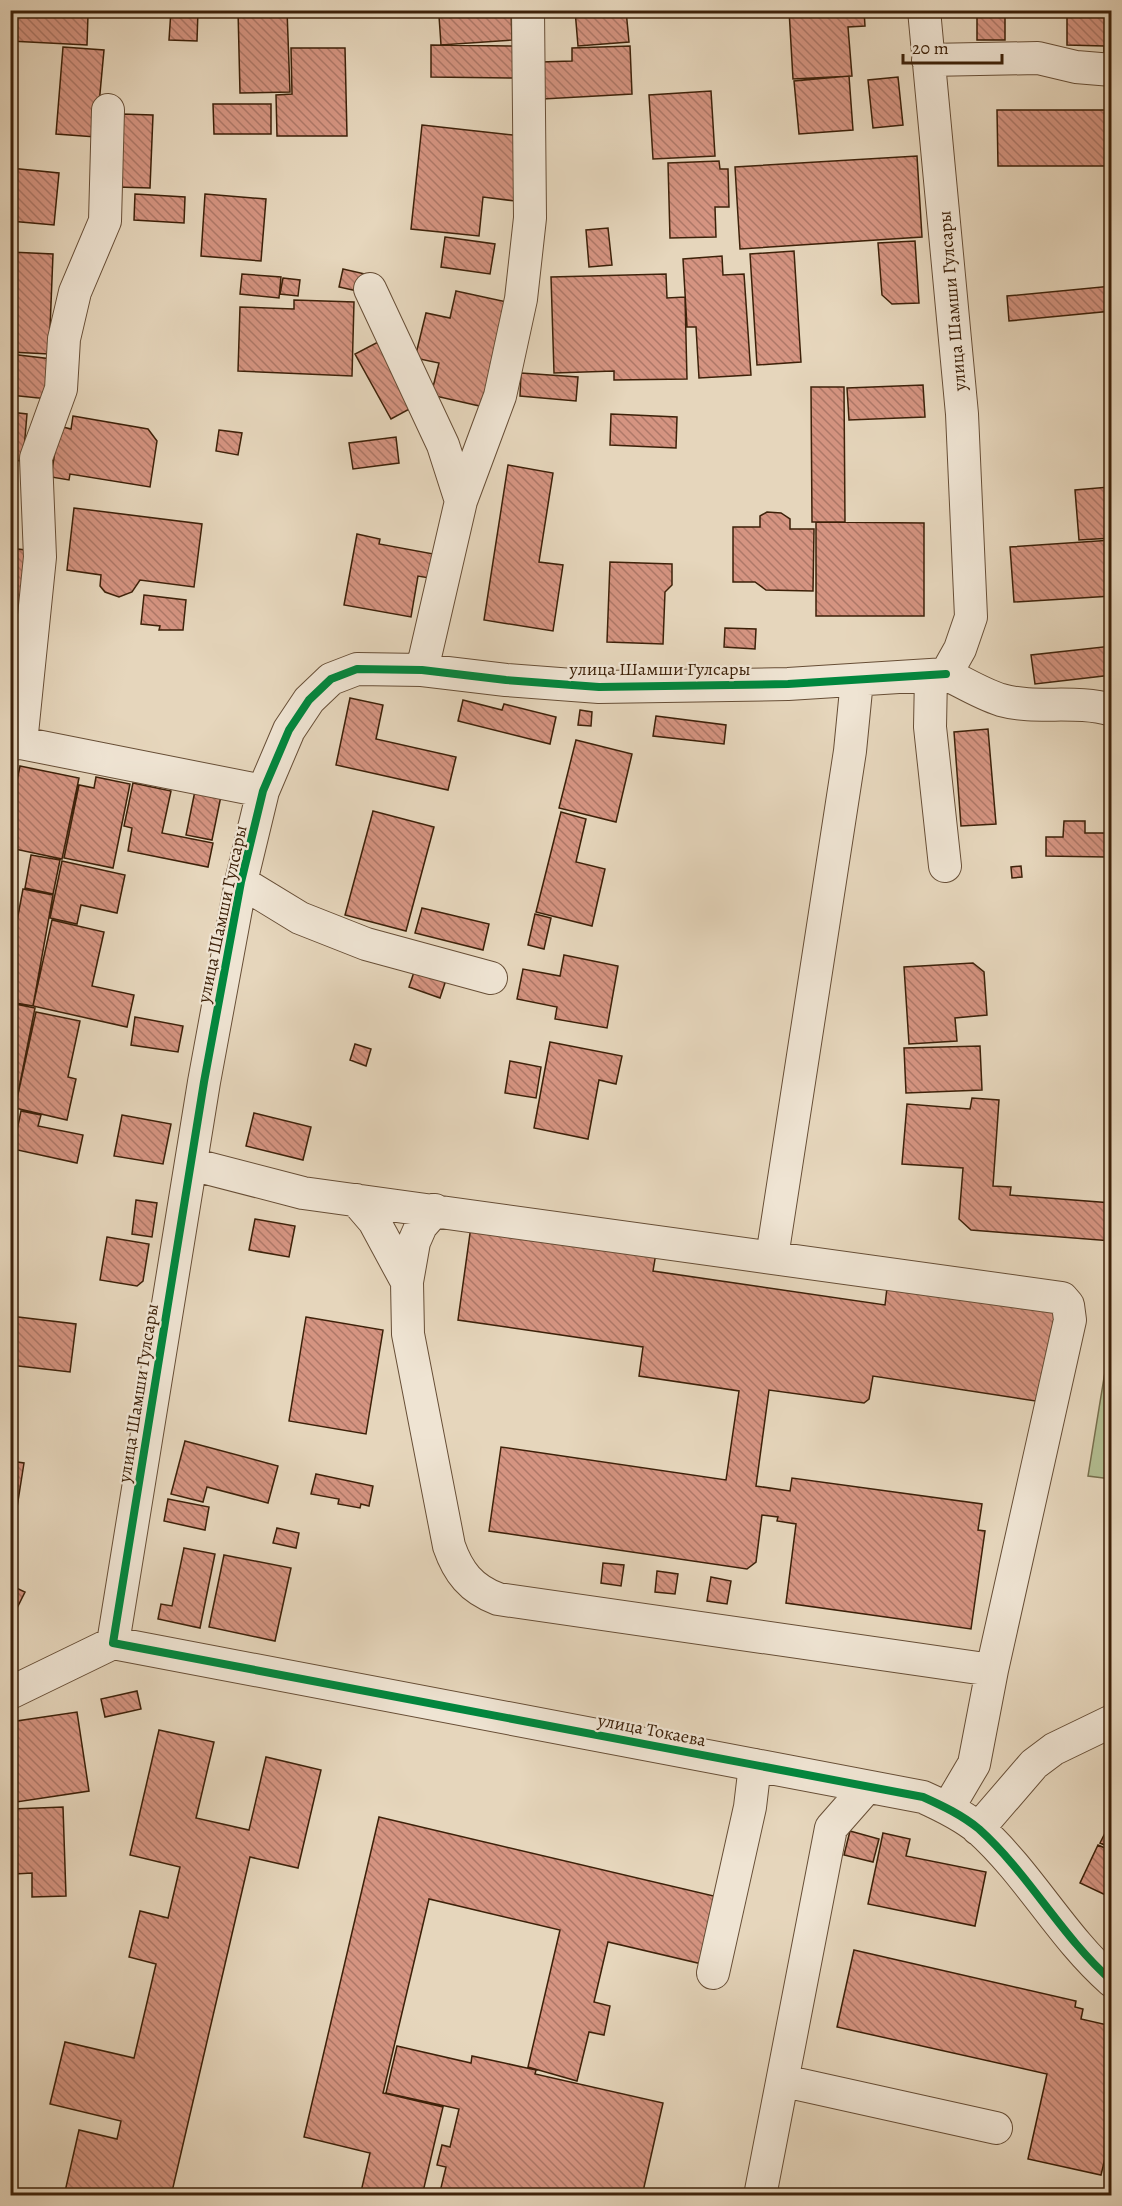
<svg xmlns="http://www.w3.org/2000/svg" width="1122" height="2206" font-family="Alegreya,serif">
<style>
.grass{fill:#b3be92;stroke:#78704e;stroke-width:1.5}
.building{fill:url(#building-back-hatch);stroke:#3d2109;stroke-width:1.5}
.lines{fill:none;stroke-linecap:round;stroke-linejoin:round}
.minor-casing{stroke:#674e36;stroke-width:34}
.minor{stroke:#efe4d3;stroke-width:32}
.cycleway-casing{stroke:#efe4d3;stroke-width:11}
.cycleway{stroke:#00873e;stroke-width:8}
.labels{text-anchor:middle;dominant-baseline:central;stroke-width:4.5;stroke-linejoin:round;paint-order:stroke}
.street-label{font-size:18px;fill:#3d2109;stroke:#efe4d3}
</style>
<defs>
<pattern id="building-back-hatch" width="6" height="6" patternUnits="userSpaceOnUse" patternTransform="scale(1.5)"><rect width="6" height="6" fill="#d59481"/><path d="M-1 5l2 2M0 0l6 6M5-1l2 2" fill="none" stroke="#ae7868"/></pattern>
</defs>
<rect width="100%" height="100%" fill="#e6d6bc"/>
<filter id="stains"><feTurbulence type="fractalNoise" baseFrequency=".00333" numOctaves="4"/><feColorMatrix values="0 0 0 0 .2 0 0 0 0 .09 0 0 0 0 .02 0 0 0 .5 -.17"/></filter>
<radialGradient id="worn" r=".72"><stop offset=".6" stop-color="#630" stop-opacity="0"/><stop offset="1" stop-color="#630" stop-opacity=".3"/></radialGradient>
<path class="grass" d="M1110,1341L1112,1342L1111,1479L1088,1476Z"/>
<path class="building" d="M171,10H198L197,41L169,40Z
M238,10H287L290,92L240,93Z
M356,10H399V11L356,13Z
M469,10H511L512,40L441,45L439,16L470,14Z
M575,10H626L629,42L578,46Z
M789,10H864L865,26L848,27L852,76L793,79Z
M977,10H1005V40H977Z
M1067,10H1112V59H1104V46L1067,45Z
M10,11L88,15L87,45L10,41Z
M431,45L515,46V78L431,77Z
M630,46L632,94L543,99L541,62L572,61V48Z
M63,47L104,50L96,137L56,134Z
M291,48H345L347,136H277L276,95L292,94Z
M849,76L853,130L799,134L794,81Z
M898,77L903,125L873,128L868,80Z
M711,91L715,156L653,159L649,95Z
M213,104H271V134H214Z
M997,110H1112V166H998Z
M121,114L153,115L150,188L117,187Z
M422,125L522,136L515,201L483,197L479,236L411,229Z
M917,156L922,237L740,249L735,167Z
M719,161L720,169H728L729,207H715L716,237L670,238L668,163Z
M10,168L59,173L54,225L10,221Z
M135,194L185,197L184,223L134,220Z
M205,194L266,199L261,261L201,256Z
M608,228L612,265L589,267L586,230Z
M445,237L495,244L490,274L441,267Z
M915,241L919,303L892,304L882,295L878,243Z
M794,251L801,362L757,365L750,254Z
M10,252L53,254L49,354L10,352Z
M722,256L723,275L744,274L751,375L699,378L696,327H687L683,259Z
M343,269L365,274L362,292L339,287Z
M242,274L281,277L279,298L240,294Z
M666,274L667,298L685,297L687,379L614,380V371L554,373L551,277Z
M283,278L300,280L298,296L280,294Z
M1112,286V311L1009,321L1007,296Z
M456,291L507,302L484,407L431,395L439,363L415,358L426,313L450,318Z
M294,300L354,302L352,376L238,371L240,307L294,309Z
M380,341L415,406L391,419L355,354Z
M10,354L52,359L48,399L10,395Z
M521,373L578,377L576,401L520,396Z
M923,385L925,417L849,420L847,388Z
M811,387H844L845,522H812Z
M10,412L27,414L23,461L10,460Z
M611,414L677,417L676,448L610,445Z
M73,416L148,429L157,441L150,487L70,474L69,480L51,477L59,426L71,429Z
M219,430L242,433L238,455L216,451Z
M396,437L399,463L353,469L349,443Z
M508,465L553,473L539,562L563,565L553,631L484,620Z
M1109,487L1112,538L1079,540L1075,490Z
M74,508L202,524L194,587L140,580L132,592L119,597L105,592L100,586L101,575L67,570Z
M767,512L781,513L790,519V529H814L813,591L766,590L755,582H733V527H760V516Z
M816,522L924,523V616H816Z
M357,534L380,539L379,544L439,555L435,579L418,576L411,617L344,605Z
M1112,540V596L1014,602L1010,547Z
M10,548L33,551L25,608L10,606Z
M610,562L672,564V585L665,592L663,644L607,642Z
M144,595L186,600L183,630H159L160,626L141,624Z
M725,628L756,629L755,649L724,647Z
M1112,646V675L1035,684L1031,655Z
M350,698L383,705L376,739L456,757L448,790L336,765Z
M463,700L502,710L504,704L556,717L550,744L458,721Z
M580,710L592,712L591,726L578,725Z
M656,716L726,725L724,744L653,736Z
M988,729L996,824L961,826L954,732Z
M576,740L632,754L616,822L559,808Z
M20,766L79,778L62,859L10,848V814Z
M96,777L130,784L113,868L64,858L79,785L94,788Z
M133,783L171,791L162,833L213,843L208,867L128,851L132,828L124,826Z
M196,786L222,791L212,840L186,835Z
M373,811L434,827L406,931L345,915Z
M561,812L586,819L576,862L605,869L592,926L536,912Z
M1064,821H1085V833H1106V857L1046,856V837H1063Z
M31,855L60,860L53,894L25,888Z
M62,861L125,875L117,913L81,905L77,924L50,918Z
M1021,866L1022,877L1012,878L1011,867Z
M23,889L53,895L33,1006L10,1002V958Z
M422,908L489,924L483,950L415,933Z
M535,914L551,918L544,949L528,945Z
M52,920L104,932L92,986L134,995L127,1027L33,1006Z
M564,955L618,966L607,1028L555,1019L557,1007L517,999L523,969L560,976Z
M973,963L984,972L987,1015L955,1018L957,1041L909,1044L904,967Z
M415,969L446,980L440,998L409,987Z
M10,1003L35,1008L13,1118L10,1117Z
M36,1012L80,1021L68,1077L76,1079L67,1120L15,1108Z
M135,1017L183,1026L178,1052L131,1045Z
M550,1042L622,1056L616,1084L599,1080L588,1139L534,1128Z
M355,1044L371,1049L366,1066L350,1060Z
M980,1046L982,1090L906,1093L904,1048Z
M510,1061L541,1067L536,1098L505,1093Z
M972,1098L999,1100L993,1186L1011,1187L1010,1195L1112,1203V1241L971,1230L959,1219L963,1168L902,1164L907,1104L970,1109Z
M21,1111L41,1115L38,1126L83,1135L77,1163L13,1149Z
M254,1113L311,1127L303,1160L246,1146Z
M122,1115L171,1124L163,1164L114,1156Z
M136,1200L157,1203L152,1237L132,1234Z
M255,1219L295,1226L289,1257L249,1250Z
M472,1219L657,1247L653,1271L885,1305L888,1279L1056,1304L1042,1402L873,1376L869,1399L864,1403L769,1390L756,1486L790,1491L792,1478L982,1504L978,1530L985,1531L971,1629L786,1603L796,1524L777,1521L778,1517L762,1515L756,1562L747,1569L489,1531L501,1447L726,1480L739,1391L639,1376L643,1347L458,1320Z
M107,1237L149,1244L143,1281L137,1286L100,1280Z
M10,1316L76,1324L70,1372L10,1365Z
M306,1317L383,1330L366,1434L289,1421Z
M185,1441L278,1466L268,1503L207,1487L203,1502L171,1494Z
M10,1461L24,1463L15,1520L10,1519Z
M316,1474L373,1486L369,1506L361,1504L360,1508L338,1504L339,1499L311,1494Z
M168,1499L209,1507L205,1530L164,1521Z
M277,1528L299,1533L296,1548L273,1543Z
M184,1548L215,1554L200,1628L158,1619L161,1604L172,1606Z
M224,1555L291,1568L275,1641L209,1627Z
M603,1563L624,1565L621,1586L601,1583Z
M657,1571L678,1574L675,1594L655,1592Z
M711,1577L731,1581L727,1604L707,1601Z
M10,1585L25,1592L17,1608L10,1605Z
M137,1691L141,1709L105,1717L101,1699Z
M77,1712L89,1791L10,1803V1722Z
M159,1730L214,1742L196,1818L249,1830L266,1757L321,1770L298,1868L250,1857L171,2196H64L79,2130L117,2139L121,2121L50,2104L65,2042L134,2058L156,1964L129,1957L140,1911L168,1918L180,1867L130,1855Z
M63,1807L66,1896L32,1897V1873L15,1874L12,1809Z
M379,1817L718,1897L702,1964L608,1942L594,2002L610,2006L604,2035L589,2032L577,2081L528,2067L560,1930L429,1899L383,2093L443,2107L422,2196H360L370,2153L304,2137Z
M1112,1819V1848L1100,1843Z
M850,1831L879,1839L873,1862L844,1855Z
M883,1833L910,1839L906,1856L986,1872L975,1926L868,1904Z
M1098,1845L1112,1851V1898L1080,1883Z
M854,1950L1076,2001L1075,2007L1083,2009L1081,2019L1112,2026V2129L1101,2175L1028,2159L1047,2074L837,2027Z
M397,2046L471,2063L472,2056L536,2070L535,2074L663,2103L642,2196H439L446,2167L437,2165L442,2145L450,2147L459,2109L386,2093Z
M798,2189L825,2196H797Z"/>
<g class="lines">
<defs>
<path id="minor" d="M924,10L962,414L971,617L960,649L946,674
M928,60L1038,58L1076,67L1112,70
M370,289L443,445L461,501
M422,670L461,501L500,396L521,299L530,218L528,10
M946,674C964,683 982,694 1001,700C1037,710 1075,699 1112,710
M931,675L930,727L945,866
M21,743L40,557L36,458L61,389L64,339L75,292L105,221L108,110
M10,744L21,743L263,791
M241,882L300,918L366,944L491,978
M191,1164L303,1193L1062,1298L1068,1305L1070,1320L992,1670L974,1764L948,1808
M356,1200L374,1221L407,1282
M435,1210L421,1226L414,1242L407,1282L408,1334L449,1546C458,1572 471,1589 498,1599L992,1670
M772,1257L850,751L857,680
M113,1643L204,1082L241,882L263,791L289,730L309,700L331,679L357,669L422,670L506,680L599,687L788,684L946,674
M113,1643L923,1797C943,1806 962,1815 979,1829C1029,1874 1061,1936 1112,1981
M10,1693L113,1643
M978,1829L1034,1764L1054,1749L1112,1721
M713,1973L750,1807L755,1765
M784,2081L996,2128
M760,2196L831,1828L867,1787"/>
</defs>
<use href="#minor" class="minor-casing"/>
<use href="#minor" class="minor"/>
<defs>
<path id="cycleway" d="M946,674L788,684L599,687L506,680L422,670L357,669L331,679L309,700L289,730L263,791L241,882L204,1082L113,1643L923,1797C943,1806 962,1815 979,1829C1029,1874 1061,1936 1112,1981"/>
</defs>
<use href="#cycleway" class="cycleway-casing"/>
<use href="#cycleway" class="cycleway"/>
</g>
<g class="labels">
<g class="street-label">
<text transform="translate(952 301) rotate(-95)">улица Шамши Гулсары</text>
<text x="660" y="669">улица Шамши Гулсары</text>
<text transform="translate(222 914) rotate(-78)">улица Шамши Гулсары</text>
<text transform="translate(138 1393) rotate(-81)">улица Шамши Гулсары</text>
<text transform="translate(652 1730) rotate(11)">улица Токаева</text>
</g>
</g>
<rect width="1122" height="2206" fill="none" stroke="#e6d6bc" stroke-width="36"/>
<rect x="12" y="12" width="1098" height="2182" fill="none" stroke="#3d2109" stroke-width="3"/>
<rect x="18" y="18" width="1086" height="2170" fill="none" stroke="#3d2109" stroke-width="1.5"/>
<path d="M903 54v9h99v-9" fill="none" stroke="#3d2109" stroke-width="3"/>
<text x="912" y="54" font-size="18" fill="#3d2109" stroke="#efe4d3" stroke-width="4.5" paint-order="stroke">20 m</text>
<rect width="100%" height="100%" filter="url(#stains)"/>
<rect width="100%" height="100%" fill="url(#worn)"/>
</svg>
